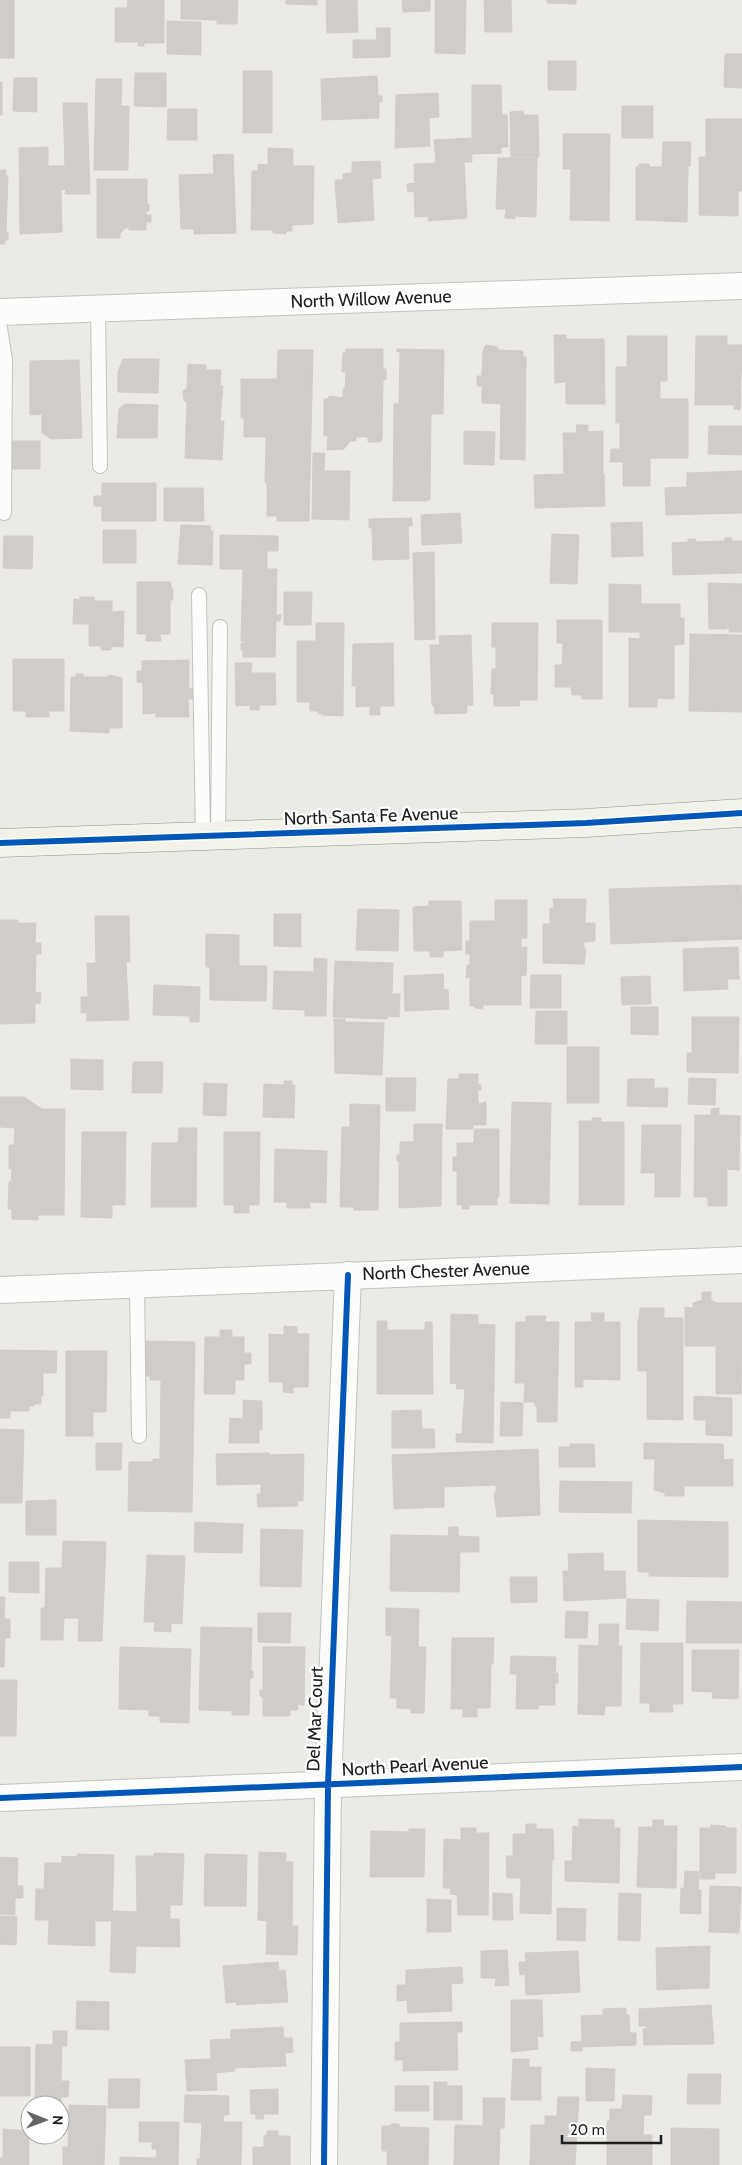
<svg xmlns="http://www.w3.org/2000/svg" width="742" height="2165" font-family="Cabin,sans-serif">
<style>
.building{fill:#cfccca;stroke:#cfccc9}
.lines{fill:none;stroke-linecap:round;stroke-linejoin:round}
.lane-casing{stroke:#c3c2c1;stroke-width:16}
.street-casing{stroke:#c3c2c1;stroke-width:28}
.secondary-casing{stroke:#939481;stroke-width:29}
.lane{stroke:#fcfcfb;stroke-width:14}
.street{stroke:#fcfcfb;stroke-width:26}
.secondary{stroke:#f2f2eb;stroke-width:28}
.cycleway-casing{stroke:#fff;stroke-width:9}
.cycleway{stroke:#0057b8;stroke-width:6}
.labels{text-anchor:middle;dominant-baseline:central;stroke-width:4.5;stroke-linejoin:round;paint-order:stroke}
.street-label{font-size:18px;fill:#1e1e1e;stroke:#fff}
</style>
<rect width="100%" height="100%" fill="#eceae7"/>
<path class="building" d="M0,0H14V58H0Z
M128,0H164V43H144V46H138V42H115V8H127Z
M181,0H238L237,24H217V20L181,19Z
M286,0H317V5L286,4Z
M326,0H357L358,32L327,33Z
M402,0H430V11L403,12Z
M435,0H466L465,54L435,53Z
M484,0H511L512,32H485Z
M547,0H576V4L547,3Z
M167,21L201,22V55L167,54Z
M376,28H390V57L353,58V40H377Z
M725,54H742V88L724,87Z
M548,61H576V90H548Z
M243,71H272V133H243Z
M135,73H166V107L134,106Z
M377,76L378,96H382V102H379V118L322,120L321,79Z
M14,78H37V112L13,111Z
M96,79H122L121,106H129L128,170H94Z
M0,82H2V115H0Z
M472,85H501L502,115H507L508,147H501V153L472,154Z
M438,93L439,117L429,118L430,146L395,148L396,95Z
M63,103H87L90,194H65L66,189L61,190L62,232L20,234L19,148L48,147V166H65Z
M622,106H653V138H622Z
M168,109H197V140H167Z
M523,111L524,115H538L539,157H511L510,112Z
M706,119H742V191H738V216L699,215V157H706Z
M563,134H610L609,221L570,220L571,169H563Z
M471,138L472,162H464L467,218L428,221L429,216L415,217L414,191L408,192L407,184L415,183L414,164L436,163L434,140Z
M663,142H691L690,166H688L687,222L636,220V167H639V164H649V167H662Z
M268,148L293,149V166H314L313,224L292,225V231H286V234L273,233V230H251L252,171H258V164L268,165Z
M233,154L236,233L194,234V229H181L179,175L214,174L213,155Z
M498,158H537L536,217L515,216V219L505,218L506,209H496Z
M380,161L381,178L372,179L374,220L338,223L335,180H343V174L352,173V162Z
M0,170H6V176H8L6,233H8V240H5V244H0Z
M97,179H147V204H149V211H146V215H151V222H146V230H129V228H125L120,234V238H97Z
M554,335H566V339H604L605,404H566V382L555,383Z
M627,336H667V381H660V399H688V458H650V486H623V462H610L611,449H620V423H616V367H627Z
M696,336H727V345H742L740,410L734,409V405H695Z
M486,345L497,347L499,350L523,351V357H526L525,460L500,459L501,404L482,403V386H477V376H482L483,350Z
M346,349H383V369H386V380H383L382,437L381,442H368V437H356V441H350L344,449L327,450L328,436H324V399H329V396L343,398V389H345L346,372H342L343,353H346Z
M397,349L444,350L443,414H431L430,499L427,501H393L394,404H399L400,352H397Z
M278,350H313L309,521H277V516H267V483H265L266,437H244V418H241V379H277Z
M123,359H159L158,393L118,392V372Z
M79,360L82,438L51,439L42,433V414L30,415V361Z
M188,364L206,365V370H221L220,386H223L220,421H224L222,460L185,458L187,403L184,400L183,391L187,388Z
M125,404L158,405L157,438H117L119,409Z
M576,425H588V432L603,431V474H604L605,506L535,508L534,475L564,474L563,433H577Z
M709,426H742V455L708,454Z
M464,431L495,432L494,465L464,464Z
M12,441H40V469H12Z
M313,453H325L324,471H350L349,520L312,519Z
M742,471V513L666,515L665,488L687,487V473Z
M102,483H156V521H102V506H94V496H102Z
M164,488H203L204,521H164Z
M460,513L462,543L422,545L421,515Z
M412,518V526H408L409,559L373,560L372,528H369V519Z
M642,522L643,556L612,557L611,523Z
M181,525L211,526L210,531H213L212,565L178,564Z
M103,530H136V563H103Z
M552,534L579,535L577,584L550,583Z
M220,535L278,536V551H267V569H277L276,615H281L280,621H276L275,657H243V650H241V643H243V641H241L243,569H220Z
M4,536H33L32,569L3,568Z
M725,538H732L731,541H742V573L673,575L672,543L688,542V539H695L696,542L725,541Z
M434,552L435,639L415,640L413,553Z
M137,582H171V589H173V600H170V634H160L161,641H146V634H137Z
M708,583L742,584V632H729V627H727V629H709Z
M609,584L641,585V604H680V618H684V644L674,645V699L657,698V707H629V638L640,639V632H609Z
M284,592H312L311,625H284Z
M80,597H94V601H112V612L124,611L123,647L111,646V650H101V646H89V624H73L74,599L80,600Z
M557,620H602V699H582V695H572L571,687H555V665H562L563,643H557Z
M316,623H344L343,716L322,715V713L318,714V711H310V702H297V641H316Z
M492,623H538L537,700H520L519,706H494V694H491L492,669H496V647H492Z
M690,634L742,635V712L689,711Z
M471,635L473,705H467V713L435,714L434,706L432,705L430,645H440L439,636Z
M393,643L394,706H380V715H370V706L356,707V686H352L353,644Z
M13,659H64V711H49V717H26V711H13Z
M189,660V689L193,688V699H188L189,717H156V713L143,714V683L137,682V671H142V661Z
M235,663H252L251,673H275L276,705H259V710H250V705L236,706Z
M76,674H83V677H109V675L122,678V728H109V733L70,731L71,677H76Z
M741,885L742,939L611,944L609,889Z
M553,899H586L585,923H595V941L584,942V949H586L584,964L543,963V924H550V908H554Z
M495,900H527V938H521V947H527L526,975L521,976V1005H483V1009L475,1008V1006H470V977L466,978L467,965H470V954H466V941H470V921H495Z
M429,901H461L462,950L443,951V957H430V951H414L413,907L429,906Z
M358,909L399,910L398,951L356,950Z
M274,914H301V947L274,946Z
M95,916H129L130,962H126L129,1020L87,1021V1013H81V997H88L87,963H96Z
M0,920H18V923H36L35,943H41V954H36L35,992L41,993L40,1004L35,1003V1023L0,1024Z
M206,934L239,935V966H267L266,1001L210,1000V967H206Z
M738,947L739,979H727L728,989L684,991L683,949Z
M314,958L327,959L326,1016H305V1010L273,1009L274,971L314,972Z
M335,961L393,963L392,994H400L399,1017L387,1016V1019L333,1017Z
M443,974L444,990L448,989L449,1009L405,1011L404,976Z
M531,975H561V1008H530Z
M650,976L651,1004L622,1005L621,977Z
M154,985L200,987L199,1022H190V1016L153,1015Z
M631,1007H658V1035L631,1034Z
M536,1011H567V1044H535Z
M692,1017H739L738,1073L687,1072V1053H692Z
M334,1019H345V1022L384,1023L382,1075L335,1073Z
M567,1047H599V1103H567Z
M71,1059L103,1060V1090L71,1089Z
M133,1062H163L162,1093H132Z
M459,1074H478V1084L481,1085V1090H478V1104L486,1102V1125H473V1129H446L448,1079H459Z
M386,1078H416L415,1111H386Z
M689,1078L716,1079L715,1105L688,1104Z
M628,1079H654V1088H668L667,1107L627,1106Z
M284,1081H292V1085H295L294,1118L263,1117L264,1084L284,1085Z
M204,1083L227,1084L226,1116L203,1115Z
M0,1097H24L42,1109H65L64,1215H38V1220L12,1219V1209H8L9,1182H11L12,1169H9V1145H14L15,1128L0,1127Z
M512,1102L551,1103L549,1204L510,1203Z
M350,1104L380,1105L378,1210H354V1207H340L342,1127H350Z
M719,1108V1115L740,1116L739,1170L727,1169V1206H708V1197H694L695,1115H711V1109Z
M592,1118H601V1122H624V1205H579V1121H592Z
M414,1124H442L441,1206L399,1208V1161H397V1155H400V1142H414Z
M642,1125H681L680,1197H655V1173H641Z
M179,1128H197L196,1207H151L152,1143H178Z
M474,1129H499V1197H497V1205H469V1209H462V1205H457V1171H453V1157H457V1143H474Z
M82,1132H126L125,1205H112V1218L81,1217Z
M224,1132H260L259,1205H249V1213H234V1205H224Z
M275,1149L327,1151L326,1203L310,1202V1208H287V1202H274Z
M702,1292H711V1300L717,1303H742L741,1394H716V1346H685V1307L693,1308V1303L702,1300Z
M640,1308H664V1318H683V1420L647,1419V1371H638V1319H639Z
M591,1313H604V1322H620V1380L583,1379V1387H575V1322H592Z
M451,1314L478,1315V1324L495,1325L493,1443L456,1442V1434H462L465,1389H456L457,1384L450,1383Z
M526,1316H546L545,1322H559L557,1422H537V1406H535V1402H524L525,1383H515L516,1322H526Z
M377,1321H387V1330H425V1322H432L433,1394H377Z
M284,1326L297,1327V1334H309L308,1387H293V1393L283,1392V1382H269V1334L284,1335Z
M220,1330H232V1337H244V1353H251V1364H244V1380H235V1394H204L205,1337H220Z
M143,1341L195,1342L192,1512L128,1511L129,1462H153V1459H160L161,1380H150V1376H143Z
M0,1350L57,1351L56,1373H43V1396H41V1404H34V1406H29V1411H10V1418H0Z
M66,1351H107L106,1412H93V1436H66Z
M694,1396L732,1398V1436L706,1435V1420H694Z
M243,1400L262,1401V1430H259V1443H229L230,1418L243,1419Z
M501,1402L523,1403L522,1436H500Z
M421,1410L422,1429H434L435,1448H392V1411Z
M0,1429L24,1430L22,1503H0Z
M96,1443H122L121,1470H96Z
M644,1443L723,1444L724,1460L733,1459V1486H684V1496H665V1493L654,1490L655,1459H644Z
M570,1444H594L595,1467H559V1447H570Z
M538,1449L540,1515L497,1517L494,1493H496V1485L444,1487V1507L394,1509L392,1455Z
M269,1453V1455L304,1454L303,1501H297L298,1506L258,1507L257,1494H261V1484L217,1485L216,1454Z
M560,1481L632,1482L631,1513L559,1512Z
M56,1500V1535H26V1501Z
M638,1520L728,1522V1577L649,1576V1572H638Z
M195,1522L243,1524L242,1553L194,1552Z
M449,1527H458V1536L479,1537V1552H460L459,1592L390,1591L391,1535L448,1536Z
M261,1529L303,1530L301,1587L260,1586Z
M63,1541L106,1542L102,1641H78L79,1618H64L63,1640H41V1608H45L46,1568H62Z
M603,1553L604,1571H625L626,1598L564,1601L563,1571H569L568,1554Z
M147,1555L185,1556L182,1624L171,1623V1632L154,1631L155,1622H144Z
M9,1562H39V1593L9,1592Z
M510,1577H537V1602L511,1603Z
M0,1597H5L4,1619H10V1638H5L4,1667H0Z
M627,1599L659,1600L658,1631L626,1629Z
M687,1601L742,1602V1643H686Z
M386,1608L419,1609L418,1647H426L424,1713H411V1709L397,1708V1698H390L392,1636L386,1635Z
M566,1611L588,1612L587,1638H565Z
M258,1613H291L290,1643L258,1642Z
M599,1624H619L618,1646H622L621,1706H605L604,1715L578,1714L579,1645L599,1646Z
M201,1627L252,1628L251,1671H253V1678H250L249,1715H232V1711L199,1710Z
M452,1638H494L493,1664H491L490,1708H477V1717H463V1709H451Z
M641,1643H683V1704H672L673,1712H650V1703H640Z
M120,1647L191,1649L189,1723L160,1722V1716H149V1710L119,1709Z
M263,1647H305L304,1705L297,1704L298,1710H290V1716H263V1697L260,1696V1690H263Z
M692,1650H739L738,1699L712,1698L713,1692L692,1691Z
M511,1656L556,1657L555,1673H558V1683H555V1705H538V1709H516L517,1674H510Z
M0,1680H17L16,1736H0Z
M579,1819L614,1820V1828H620L619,1883L565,1881V1861H572L573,1826L579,1827Z
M653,1820H664L663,1826H677L676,1888L637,1887L639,1827H653Z
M526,1824H536V1829H553L554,1860H552L551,1914L520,1913L521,1878H507L506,1856H513V1834H526Z
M711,1825L726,1826V1828H736V1873H715V1879H700V1828H711Z
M461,1828H476V1833H489L488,1915H458L457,1895L450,1894V1888H443L444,1839L461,1840Z
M409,1829H425L424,1877H370L371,1831L409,1832Z
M259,1852L286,1853V1862H293L292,1926H298L297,1955L266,1954L267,1921L258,1920Z
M154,1853L184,1854L182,1905H170V1919H179L180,1947L136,1946L135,1973L110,1972L112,1911L137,1912L136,1856H154Z
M77,1854L114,1855L112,1921H95V1946L48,1944L49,1920H35L36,1889H44L45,1863H62V1856L77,1857Z
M205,1854L247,1855L246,1906H204Z
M0,1857L18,1858L17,1886H23V1898H15V1915L0,1914Z
M685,1871L699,1872L698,1890H701V1914L680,1913L681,1888H684Z
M710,1886L741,1887L739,1933L709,1932Z
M493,1893L512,1894L513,1920H493Z
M619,1893L641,1894L640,1941L618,1940Z
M427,1899L451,1900V1932H427Z
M557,1908L586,1909L585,1941L557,1940Z
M0,1916L17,1917L16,1945L0,1944Z
M710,1946L709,1988L657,1990L656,1948Z
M507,1950L509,1985L495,1986L496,1978H481V1951Z
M578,1951L580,1992L526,1995L525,1974L520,1975L519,1962H526L525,1953Z
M278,1962L279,1971L285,1970L288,2002L236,2005L237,2002L226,2003L223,1966Z
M462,1967L463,1983L451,1984L452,2011L408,2013L407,2000L397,2001V1985H406V1970Z
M511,2000H542L543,2037L537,2036L538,2049L511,2052Z
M77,2001L109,2002V2030L76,2029Z
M711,2005L714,2044L644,2045L643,2029H647V2026H639V2009Z
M626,2008V2015H629L630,2033H636V2045L582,2047V2051H571V2042L582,2041L581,2016L603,2015V2009Z
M462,2022V2032H457L458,2070L403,2071V2060H395V2042H400V2023Z
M283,2027L284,2038H292L293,2052L285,2053L286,2066L235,2068V2071L216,2073L217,2090L187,2091L185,2060L211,2059L210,2040L231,2039V2030Z
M53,2031H67V2046H62L61,2081H69L68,2097H61V2133L60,2105H35L36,2044L53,2045Z
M0,2047H30V2096H0Z
M513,2059H529V2067H541V2100H511Z
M586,2068L615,2069L614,2101H586Z
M688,2074H721L720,2104H687Z
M109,2079H140L139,2108H108Z
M434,2082H447V2086H462V2120H434Z
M395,2086H429V2111H395Z
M278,2089V2114H263L264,2119H256V2114H251L250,2090Z
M185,2095L229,2096V2115H224L223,2122H242L241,2165H197V2159H200L202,2123L184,2122Z
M623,2095L652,2096L651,2115H644L643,2135H652V2165H607V2121H610V2109H622Z
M558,2097H579L575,2165H530L531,2125H545V2116H557Z
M483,2098H505L504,2128H500L499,2165H454L455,2125L483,2126Z
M69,2105L106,2106L104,2165H63V2147H68Z
M139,2122H179L178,2165H120V2157L156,2158L157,2149H152V2142H139Z
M391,2124H399V2127L429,2128L428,2165H387V2151H382V2126H391Z
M671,2128L719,2129V2165H671Z
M3,2129L29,2131V2165H0V2158H3Z
M267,2131H278V2136H290V2165H253V2147H264V2136L267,2135Z"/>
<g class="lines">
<defs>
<path id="lane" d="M98,309L100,466
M0,328L5,360L4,513
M199,595L203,837
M218,836L220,627
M137,1284L139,1436"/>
<path id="street" d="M0,312L742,286
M0,1290L742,1260
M0,1798L742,1767
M324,2165L328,1785L348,1275"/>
<path id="secondary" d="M0,843L586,823L742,813"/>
</defs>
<use href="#lane" class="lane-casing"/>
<use href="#street" class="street-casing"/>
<use href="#secondary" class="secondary-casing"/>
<use href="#lane" class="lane"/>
<use href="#street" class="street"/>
<use href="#secondary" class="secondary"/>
<defs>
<path id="cycleway" d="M0,843L586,823L742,813
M0,1798L742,1767
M324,2165L328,1785L348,1275"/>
</defs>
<use href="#cycleway" class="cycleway-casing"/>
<use href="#cycleway" class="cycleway"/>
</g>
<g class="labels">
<g class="street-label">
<text transform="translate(371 299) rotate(-2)">North Willow Avenue</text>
<text transform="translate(371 816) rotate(-2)">North Santa Fe Avenue</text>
<text transform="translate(446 1271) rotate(-2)">North Chester Avenue</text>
<text transform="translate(315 1719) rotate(-88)">Del Mar Court</text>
<text transform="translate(415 1766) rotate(-3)">North Pearl Avenue</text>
</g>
</g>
<g transform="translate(45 2120) rotate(91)"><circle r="24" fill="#ffffff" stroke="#a5a5a5"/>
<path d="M0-4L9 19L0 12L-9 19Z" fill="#666564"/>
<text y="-8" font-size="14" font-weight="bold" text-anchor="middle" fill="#1e1e1e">N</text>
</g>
<path d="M562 2135v8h99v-8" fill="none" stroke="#1e1e1e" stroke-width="2.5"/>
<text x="570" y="2135" font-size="15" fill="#1e1e1e" stroke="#ffffff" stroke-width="4" paint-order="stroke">20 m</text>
</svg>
